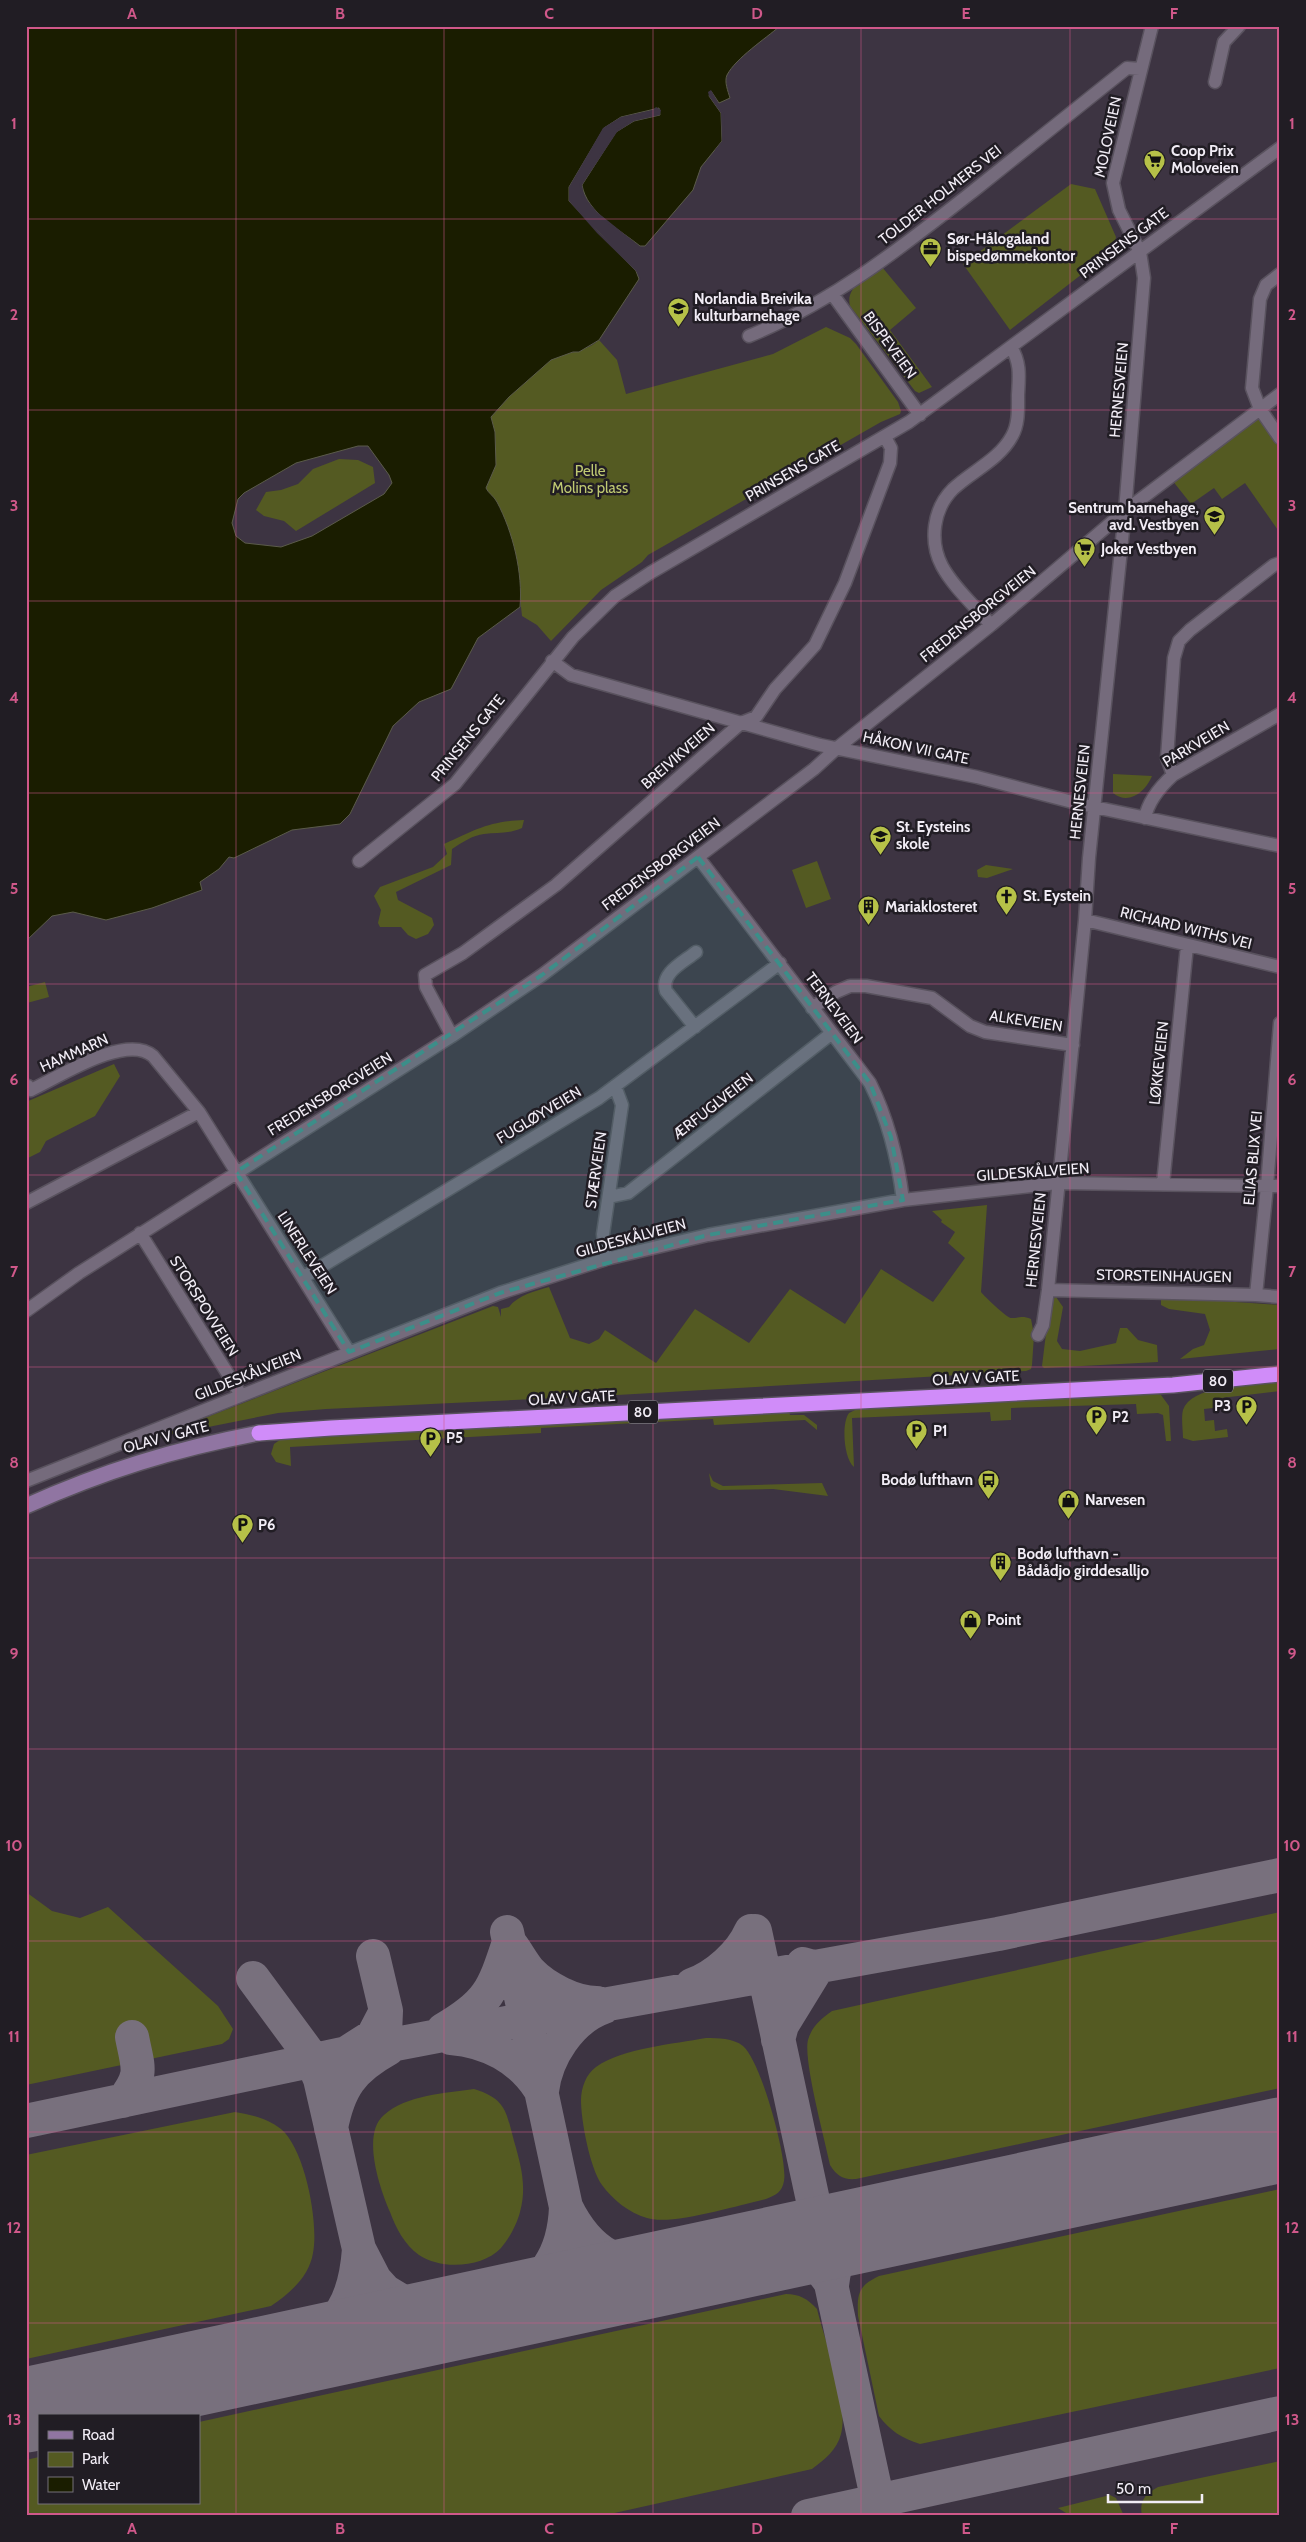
<svg xmlns="http://www.w3.org/2000/svg" width="1306" height="2542" font-family="Cabin,sans-serif">
<style>
.green{fill:#545a22}
.water{fill:#1a1d00;stroke:#5b5b4a;fill-rule:evenodd}
.pier{fill:#3d3442}
.lines{fill:none;stroke-linecap:round;stroke-linejoin:round}
.taxiway{stroke:#78707d;stroke-width:34}
.runway{stroke:#78707d;stroke-width:85}
.street-casing{stroke:#59525e;stroke-width:15}
.secondary-casing{stroke:#59525e;stroke-width:18}
.highway-casing{stroke:#59525e;stroke-width:18}
.street{stroke:#756b7c;stroke-width:12}
.secondary{stroke:#9075a2;stroke-width:15}
.highway{stroke:#d08cf9;stroke-width:15}
.marked{fill:#3c8e89;fill-opacity:0.2;stroke:#3c8e89;stroke-width:4;stroke-dasharray:10 6;stroke-linejoin:round}
.grid{fill:none;stroke:#d0588a;stroke-width:1;stroke-opacity:0.55}
.labels{text-anchor:middle;dominant-baseline:central;stroke-width:5;stroke-linejoin:round;paint-order:stroke}
.shield{fill:#211d24;stroke:#b3afb7;stroke-width:1}
.shield-label{font-size:14px;font-weight:bold;fill:#f2edf6}
.street-label{font-size:15px;fill:#f2edf6;stroke:#211d24}
.poi-label{font-size:15px;font-weight:bold;fill:#f2edf6;stroke:#211d24;text-anchor:start}
.park-label{font-size:15px;fill:#bfc972;stroke:#211d24}
.neatline{fill:none;stroke:#d0588a;stroke-width:2}
.grid-label{font-size:16px;text-anchor:middle;font-weight:bold;fill:#d0588a}
</style>
<rect width="100%" height="100%" fill="#3d3442"/>
<path class="green" d="M1071,184L1095,189L1116,237L1113,250L1010,330L963,264Z
M882,267L916,308L890,330L932,387L919,393L915,391L850,306C845,286 868,277 882,267Z
M826,327L850,338L856,344L898,402L901,411L900,414L881,422L648,555L642,562L601,590L551,641L537,625L522,616L515,551L486,488L496,465L495,432L491,417C506,400 534,369 553,359C570,351 584,353 599,340L617,360L626,394L773,354Z
M1259,418L1280,448V533L1245,483L1222,499L1214,488L1191,504L1172,480Z
M339,459L358,460L373,467L375,483L296,531L284,521L264,516L256,510L266,492L281,490L298,484L313,469Z
M1113,774L1152,776C1146,791 1129,806 1113,793Z
M524,820L522,828C509,834 498,832 484,834C473,835 461,843 452,849L451,865L396,892L398,900L432,918L434,925L428,934L416,939L408,935L401,927H380L378,923L381,910L374,896L380,887L433,867L447,854L444,844C475,830 489,821 524,820Z
M817,861L831,899L806,908L792,870Z
M986,865L1013,869L987,878L978,877L977,870Z
M45,982L49,997L27,1003L26,987Z
M114,1064L120,1076L95,1116L46,1141L40,1152L26,1159V1102Z
M987,1205L981,1292C984,1296 1007,1318 1011,1318C1020,1318 1022,1315 1031,1319L1034,1335L1032,1365L1031,1369L1026,1371L600,1396L326,1409L278,1413L153,1438L493,1306L498,1307L501,1317V1309L509,1307C518,1295 535,1291 549,1287L570,1338L589,1344L599,1339L605,1330L656,1363L695,1309L749,1343L790,1289L845,1324L881,1269L933,1302L965,1258L948,1243L955,1232L941,1222L942,1220L932,1211Z
M1056,1297L1063,1307L1057,1341L1062,1349L1080,1351L1116,1343L1120,1328H1127L1138,1340L1157,1345L1158,1362L1044,1368L1042,1366L1050,1301Z
M1165,1297L1280,1305V1349L1180,1359L1193,1349L1204,1345L1210,1330L1205,1314L1169,1309L1161,1305V1300Z
M1280,1382V1391L1221,1398L1222,1407L1204,1409L1205,1421L1214,1420L1215,1431L1227,1429L1228,1437L1193,1441L1183,1438C1183,1430 1181,1418 1183,1410C1192,1384 1256,1384 1280,1382Z
M1154,1393L1161,1395L1169,1406L1171,1441H1166L1163,1415L1158,1413L1137,1414L1136,1404L1011,1408V1420L991,1421L990,1412L852,1418L854,1467C844,1459 841,1424 849,1413L861,1407Z
M789,1411L790,1415H804L817,1425V1430L805,1420L714,1425L713,1419L541,1428V1433L290,1447L291,1466L276,1462L271,1454L274,1444L284,1437Z
M709,1473L713,1481L723,1486L822,1483L828,1496L773,1489L719,1490L711,1486Z
M26,1892L52,1911L80,1918L108,1907L218,2006L233,2029L229,2039L222,2044L26,2085Z
M1280,1912V2088L856,2179C843,2180 837,2176 830,2165C825,2140 803,2060 808,2040C812,2026 821,2019 832,2011Z
M706,2038C718,2038 733,2038 743,2046C761,2061 788,2159 784,2181C782,2192 776,2195 766,2199C738,2205 672,2226 647,2218C629,2213 612,2199 602,2185C590,2168 581,2121 581,2100C581,2088 586,2074 596,2067C623,2048 674,2044 706,2038Z
M474,2089C506,2099 506,2111 514,2141C521,2165 527,2187 520,2212C517,2224 509,2239 501,2248C482,2268 441,2270 419,2255C404,2244 396,2228 390,2212C380,2189 361,2134 384,2115C406,2095 446,2093 474,2089Z
M235,2112C252,2115 267,2118 281,2129C305,2149 319,2223 313,2253C309,2277 290,2293 271,2306L26,2359V2155Z
M1280,2189V2368L920,2444C902,2438 890,2431 879,2416L858,2316C857,2294 858,2286 879,2276Z
M786,2294C799,2294 808,2299 817,2309C825,2342 849,2403 841,2434C837,2450 824,2460 812,2469L601,2516H26V2460L39,2457V2503H199V2422Z
M1280,2461V2516H1142C1139,2501 1145,2494 1158,2487Z
M1110,2495L1116,2498L1124,2516H1071L1058,2508Z"/>
<path class="water" d="M26,26H780C765,39 736,58 727,75C724,82 728,91 730,98L719,103L711,91L709,96L721,113L722,141L701,167L693,190L645,246H640C619,229 587,213 582,185L616,132L634,121L660,115L659,108L621,117L604,128L569,187V201L636,271L639,279L599,340L579,352H573L551,360L509,397L491,417L495,432L496,465L486,488C488,493 494,496 497,502C513,532 523,573 520,607L478,638L451,689L419,702L393,726L350,814L340,824L292,830L234,858L229,857L219,869L200,882L202,890L152,908L106,920L73,912L52,916L26,941ZM358,446H368L389,475L392,483L384,494L312,536L281,547L245,543L236,536L232,523L238,499L244,493L296,463Z"/>
<path class="pier" d="M711,90L724,113L725,141L715,154V150L722,141L721,113L709,96L708,92Z
M656,107L661,110L660,115L634,121L617,132L582,185L584,197L597,212L643,249L595,214L582,198L579,184L615,130L633,119L658,113V110L622,119L605,129L571,188V200L599,232L637,269L641,280L636,271L597,233L569,201V187L603,128L621,117L653,110Z"/>
<g class="lines">
<path class="taxiway" d="M755,1931L881,2516
M512,1946C518,1954 523,1964 530,1972C545,1988 575,2003 597,2003
M373,1956L386,2011L385,2034
M253,1978L309,2054L320,2079L359,2249L375,2280L385,2291L413,2308L462,2316
M692,1985C716,1976 741,1954 751,1931
M525,2019L998,1934L1280,1875
M443,2030C488,2004 493,1991 509,1942
M451,2038C488,2041 520,2058 540,2089
M778,2040L782,2025L817,1968L803,1964
M348,2052L373,2036L386,2011
M542,2091C546,2057 570,2019 604,2007
M123,2101C144,2074 138,2068 132,2037
M26,2121L343,2054L548,2015
M331,2128C339,2087 352,2069 388,2049
M566,2207C590,2256 619,2266 671,2271
M767,2250C802,2250 814,2256 832,2285
M832,2285C835,2255 848,2237 877,2227
M501,2308C543,2281 564,2259 566,2207L507,1932
M294,2353C340,2325 355,2303 359,2249
M808,2516L1280,2413"/>
<path class="runway" d="M26,2410L1280,2140"/>
<defs>
<path id="street" d="M1215,82L1224,42L1239,26
M1280,274L1266,285L1260,299L1252,388L1260,409L1280,438
M833,295L920,415
M749,336C833,302 902,247 972,192C1024,151 1075,109 1127,68L1140,69
M991,625C975,606 954,588 942,566C929,541 933,509 953,489C972,471 999,460 1012,436C1019,424 1018,408 1018,395C1019,377 1021,363 1011,347
M552,661L571,675L820,745L977,777L1080,804L1280,846
M1173,775L1167,758L1174,658L1179,641L1190,630L1274,565L1280,563
M1145,818C1148,801 1161,786 1173,775L1280,714
M698,857L870,1083C888,1119 898,1160 903,1200
M359,861L455,784L573,637L615,596L650,573L909,422L1280,148
M1085,920L1280,967
M812,1008L836,992L850,986H866L932,998L970,1026L985,1032L1073,1045
M695,1027L666,991C660,973 684,962 696,952
M452,1036L426,987L425,975L463,953L556,885L741,723L756,717L775,689L815,645L845,583L890,463L891,448L885,437
M28,1086L31,1090C59,1077 126,1033 153,1056L199,1112
M1163,1184L1187,946
M609,1197L628,1193L832,1033
M26,1203L199,1112L349,1352
M140,1233L241,1395
M606,1259L603,1234L622,1105L615,1086
M304,1277L599,1098L780,963
M1048,1290L1256,1295L1280,1297
M1256,1295L1267,1186L1280,1023
M26,1311L79,1273L452,1036L542,975L814,769L837,748L991,625L1125,511L1280,394
M1038,1335L1043,1325L1048,1290L1085,920L1089,858L1125,511L1144,278L1140,252L1119,210L1113,183L1152,26
M26,1481L500,1293L606,1259L708,1235L903,1200L1058,1183L1280,1186"/>
<path id="secondary" d="M26,1506C104,1471 175,1449 259,1433"/>
<path id="highway" d="M259,1433L331,1428L1173,1385L1280,1374"/>
</defs>
<use href="#street" class="street-casing"/>
<use href="#secondary" class="secondary-casing"/>
<use href="#highway" class="highway-casing"/>
<use href="#street" class="street"/>
<use href="#secondary" class="secondary"/>
<use href="#highway" class="highway"/>
</g>
<path class="marked" d="M698,857L870,1083L891,1137L903,1200L708,1235L500,1293L349,1352L236,1172L542,975Z"/>
<path class="grid" d="M236,26V2516M444,26V2516M653,26V2516M861,26V2516M1070,26V2516M26,219H1280M26,410H1280M26,601H1280M26,793H1280M26,984H1280M26,1175H1280M26,1367H1280M26,1558H1280M26,1749H1280M26,1941H1280M26,2132H1280M26,2323H1280"/>
<defs>
<symbol id="supermarket-pin" viewBox="-11 -11 22 30"><path d="M0 17L-7.5 6A9.5 9.5 0 1 1 7.5 6Z" fill="#b6c148" stroke="#211d24"/><path d="M-6-5.5h2.5l.6 2H6L4.5 2H-2.5L-4.4-4H-6ZM-1.5 3.2a1.3 1.3 0 1 0 .1 0ZM3 3.2a1.3 1.3 0 1 0 .1 0Z" fill="#111"/></symbol>
<symbol id="office-pin" viewBox="-11 -11 22 30"><path d="M0 17L-7.5 6A9.5 9.5 0 1 1 7.5 6Z" fill="#b6c148" stroke="#211d24"/><path d="M-6-3h4V-5.5h4V-3h4V5H-6ZM-1-4.5V-3h2v-1.5ZM-6 0V1H6V0Z" fill="#111"/></symbol>
<symbol id="school-pin" viewBox="-11 -11 22 30"><path d="M0 17L-7.5 6A9.5 9.5 0 1 1 7.5 6Z" fill="#b6c148" stroke="#211d24"/><path d="M0-5L7-2L0 1L-7-2ZM-4 1L0 2.5L4 1V4Q0 6-4 4Z" fill="#111"/></symbol>
<symbol id="church-pin" viewBox="-11 -11 22 30"><path d="M0 17L-7.5 6A9.5 9.5 0 1 1 7.5 6Z" fill="#b6c148" stroke="#211d24"/><path d="M-1.2-6h2.4v3.5h3.3v2.4h-3.3V6h-2.4V-.1h-3.3v-2.4h3.3Z" fill="#111"/></symbol>
<symbol id="building-pin" viewBox="-11 -11 22 30"><path d="M0 17L-7.5 6A9.5 9.5 0 1 1 7.5 6Z" fill="#b6c148" stroke="#211d24"/><path d="M-4-6H4V6H1V3H-1V6H-4ZM-2.5-4.3h1.7v1.8h-1.7ZM.8-4.3h1.7v1.8H.8ZM-2.5-1h1.7V.8h-1.7ZM.8-1h1.7V.8H.8Z" fill="#111"/></symbol>
<symbol id="parking-pin" viewBox="-11 -11 22 30"><path d="M0 17L-7.5 6A9.5 9.5 0 1 1 7.5 6Z" fill="#b6c148" stroke="#211d24"/><path d="M-3.5-5.5H1a3.5 3.5 0 0 1 0 7H-1V5.5H-3.5ZM-1-3.4V-.6H.8a1.4 1.4 0 0 0 0-2.8Z" fill="#111"/></symbol>
<symbol id="bus-pin" viewBox="-11 -11 22 30"><path d="M0 17L-7.5 6A9.5 9.5 0 1 1 7.5 6Z" fill="#b6c148" stroke="#211d24"/><path d="M-5-6H5V4H4V6H2V4H-2V6H-4V4H-5ZM-3.5-4V0h7V-4ZM-3.5 1.2v1.5H-2V1.2ZM2 1.2v1.5H3.5V1.2Z" fill="#111"/></symbol>
<symbol id="shop-pin" viewBox="-11 -11 22 30"><path d="M0 17L-7.5 6A9.5 9.5 0 1 1 7.5 6Z" fill="#b6c148" stroke="#211d24"/><path d="M-5-2.5h2.3a2.7 3.5 0 0 1 5.4 0H5L5.5 6h-11ZM-1.5-2.5h3a1.5 2.3 0 0 0-3 0Z" fill="#111"/></symbol>
</defs>
<g fill-rule="evenodd">
<use href="#supermarket-pin" x="1142" y="148" width="25" height="34"/>
<use href="#office-pin" x="918" y="236" width="25" height="34"/>
<use href="#school-pin" x="666" y="296" width="25" height="34"/>
<use href="#school-pin" x="1202" y="504" width="25" height="34"/>
<use href="#supermarket-pin" x="1072" y="536" width="25" height="34"/>
<use href="#school-pin" x="868" y="824" width="25" height="34"/>
<use href="#church-pin" x="994" y="884" width="25" height="34"/>
<use href="#building-pin" x="856" y="894" width="25" height="34"/>
<use href="#parking-pin" x="1234" y="1394" width="25" height="34"/>
<use href="#parking-pin" x="1084" y="1404" width="25" height="34"/>
<use href="#parking-pin" x="904" y="1418" width="25" height="34"/>
<use href="#parking-pin" x="418" y="1426" width="25" height="34"/>
<use href="#bus-pin" x="976" y="1468" width="25" height="34"/>
<use href="#shop-pin" x="1056" y="1488" width="25" height="34"/>
<use href="#parking-pin" x="230" y="1512" width="25" height="34"/>
<use href="#building-pin" x="988" y="1550" width="25" height="34"/>
<use href="#shop-pin" x="958" y="1608" width="25" height="34"/>
</g>
<g class="labels">
<g class="shield">
<rect x="1203" y="1369.5" width="30" height="23" rx="4"/>
<rect x="628" y="1400.5" width="30" height="23" rx="4"/>
</g>
<g class="shield-label">
<text x="1218" y="1381">80</text>
<text x="643" y="1412">80</text>
</g>
<g class="street-label">
<text transform="translate(1108 137) rotate(-78)">MOLOVEIEN</text>
<text transform="translate(940 195) rotate(-38)">TOLDER HOLMERS VEI</text>
<text transform="translate(1124 243) rotate(-37)">PRINSENS GATE</text>
<text transform="translate(890 345) rotate(54)">BISPEVEIEN</text>
<text transform="translate(1119 390) rotate(-85)">HERNESVEIEN</text>
<text transform="translate(793 471) rotate(-30)">PRINSENS GATE</text>
<text transform="translate(978 614) rotate(-39)">FREDENSBORGVEIEN</text>
<text transform="translate(468 738) rotate(-51)">PRINSENS GATE</text>
<text transform="translate(1196 744) rotate(-31)">PARKVEIEN</text>
<text transform="translate(916 748) rotate(12)">HÅKON VII GATE</text>
<text transform="translate(678 756) rotate(-41)">BREIVIKVEIEN</text>
<text transform="translate(1080 792) rotate(-84)">HERNESVEIEN</text>
<text transform="translate(661 864) rotate(-37)">FREDENSBORGVEIEN</text>
<text transform="translate(1186 928) rotate(14)">RICHARD WITHS VEI</text>
<text transform="translate(834 1008) rotate(53)">TERNEVEIEN</text>
<text transform="translate(1026 1021) rotate(9)">ALKEVEIEN</text>
<text transform="translate(74 1053) rotate(-24)">HAMMARN</text>
<text transform="translate(1159 1063) rotate(-84)">LØKKEVEIEN</text>
<text transform="translate(330 1094) rotate(-32)">FREDENSBORGVEIEN</text>
<text transform="translate(713 1106) rotate(-38)">ÆRFUGLVEIEN</text>
<text transform="translate(539 1115) rotate(-31)">FUGLØYVEIEN</text>
<text transform="translate(1253 1158) rotate(-85)">ELIAS BLIX VEI</text>
<text transform="translate(596 1170) rotate(-82)">STÆRVEIEN</text>
<text transform="translate(1033 1172) rotate(-4)">GILDESKÅLVEIEN</text>
<text transform="translate(631 1238) rotate(-15)">GILDESKÅLVEIEN</text>
<text transform="translate(1036 1240) rotate(-84)">HERNESVEIEN</text>
<text transform="translate(307 1253) rotate(57)">LINERLEVEIEN</text>
<text transform="translate(1164 1276) rotate(1)">STORSTEINHAUGEN</text>
<text transform="translate(204 1306) rotate(58)">STORSPOVVEIEN</text>
<text transform="translate(248 1375) rotate(-22)">GILDESKÅLVEIEN</text>
<text transform="translate(976 1378) rotate(-3)">OLAV V GATE</text>
<text transform="translate(572 1398) rotate(-3)">OLAV V GATE</text>
<text transform="translate(166 1437) rotate(-15)">OLAV V GATE</text>
</g>
<g class="poi-label">
<text x="1171" y="151">Coop Prix<tspan x="1171" dy="17">Moloveien</tspan></text>
<text x="947" y="239">Sør-Hålogaland<tspan x="947" dy="17">bispedømmekontor</tspan></text>
<text x="694" y="299">Norlandia Breivika<tspan x="694" dy="17">kulturbarnehage</tspan></text>
<text x="1199" y="508" text-anchor="end">Sentrum barnehage,<tspan x="1199" dy="17">avd. Vestbyen</tspan></text>
<text x="1101" y="549">Joker Vestbyen</text>
<text x="896" y="827">St. Eysteins<tspan x="896" dy="17">skole</tspan></text>
<text x="1023" y="896">St. Eystein</text>
<text x="885" y="907">Mariaklosteret</text>
<text x="1231" y="1406" text-anchor="end">P3</text>
<text x="1112" y="1417">P2</text>
<text x="933" y="1431">P1</text>
<text x="446" y="1438">P5</text>
<text x="973" y="1480" text-anchor="end">Bodø lufthavn</text>
<text x="1085" y="1500">Narvesen</text>
<text x="258" y="1525">P6</text>
<text x="1017" y="1554">Bodø lufthavn -<tspan x="1017" dy="17">Bådådjo girddesalljo</tspan></text>
<text x="987" y="1620">Point</text>
</g>
<g class="park-label">
<text x="590" y="471">Pelle<tspan x="590" dy="17">Molins plass</tspan></text>
</g>
</g>
<rect width="1306" height="2542" fill="none" stroke="#211d24" stroke-width="55"/>
<rect x="38" y="2414" width="162" height="90" fill="#211d24" stroke="#757078"/>
<rect x="48" y="2431" width="25" height="8" fill="#9075a2" stroke="#757078"/>
<text x="82" y="2440" font-size="15" fill="#f2edf6">Road</text>
<rect x="48" y="2452" width="25" height="15" fill="#545a22" stroke="#757078"/>
<text x="82" y="2464" font-size="15" fill="#f2edf6">Park</text>
<rect x="48" y="2477" width="25" height="15" fill="#1a1d00" stroke="#757078"/>
<text x="82" y="2490" font-size="15" fill="#f2edf6">Water</text>
<path d="M1108 2494v8h94v-8" fill="none" stroke="#f2edf6" stroke-width="2.5"/>
<text x="1116" y="2494" font-size="15" fill="#f2edf6" stroke="#211d24" stroke-width="4" paint-order="stroke">50 m</text>
<rect x="28" y="28" width="1250" height="2486" class="neatline"/>
<g class="grid-label">
<text x="132" y="19">A</text>
<text x="340" y="19">B</text>
<text x="549" y="19">C</text>
<text x="757" y="19">D</text>
<text x="966" y="19">E</text>
<text x="1174" y="19">F</text>
<text x="14" y="129">1</text>
<text x="1292" y="129">1</text>
<text x="14" y="320">2</text>
<text x="1292" y="320">2</text>
<text x="14" y="511">3</text>
<text x="1292" y="511">3</text>
<text x="14" y="703">4</text>
<text x="1292" y="703">4</text>
<text x="14" y="894">5</text>
<text x="1292" y="894">5</text>
<text x="14" y="1085">6</text>
<text x="1292" y="1085">6</text>
<text x="14" y="1277">7</text>
<text x="1292" y="1277">7</text>
<text x="14" y="1468">8</text>
<text x="1292" y="1468">8</text>
<text x="14" y="1659">9</text>
<text x="1292" y="1659">9</text>
<text x="14" y="1851">10</text>
<text x="1292" y="1851">10</text>
<text x="14" y="2042">11</text>
<text x="1292" y="2042">11</text>
<text x="14" y="2233">12</text>
<text x="1292" y="2233">12</text>
<text x="14" y="2425">13</text>
<text x="1292" y="2425">13</text>
<text x="132" y="2534">A</text>
<text x="340" y="2534">B</text>
<text x="549" y="2534">C</text>
<text x="757" y="2534">D</text>
<text x="966" y="2534">E</text>
<text x="1174" y="2534">F</text>
</g>
</svg>
